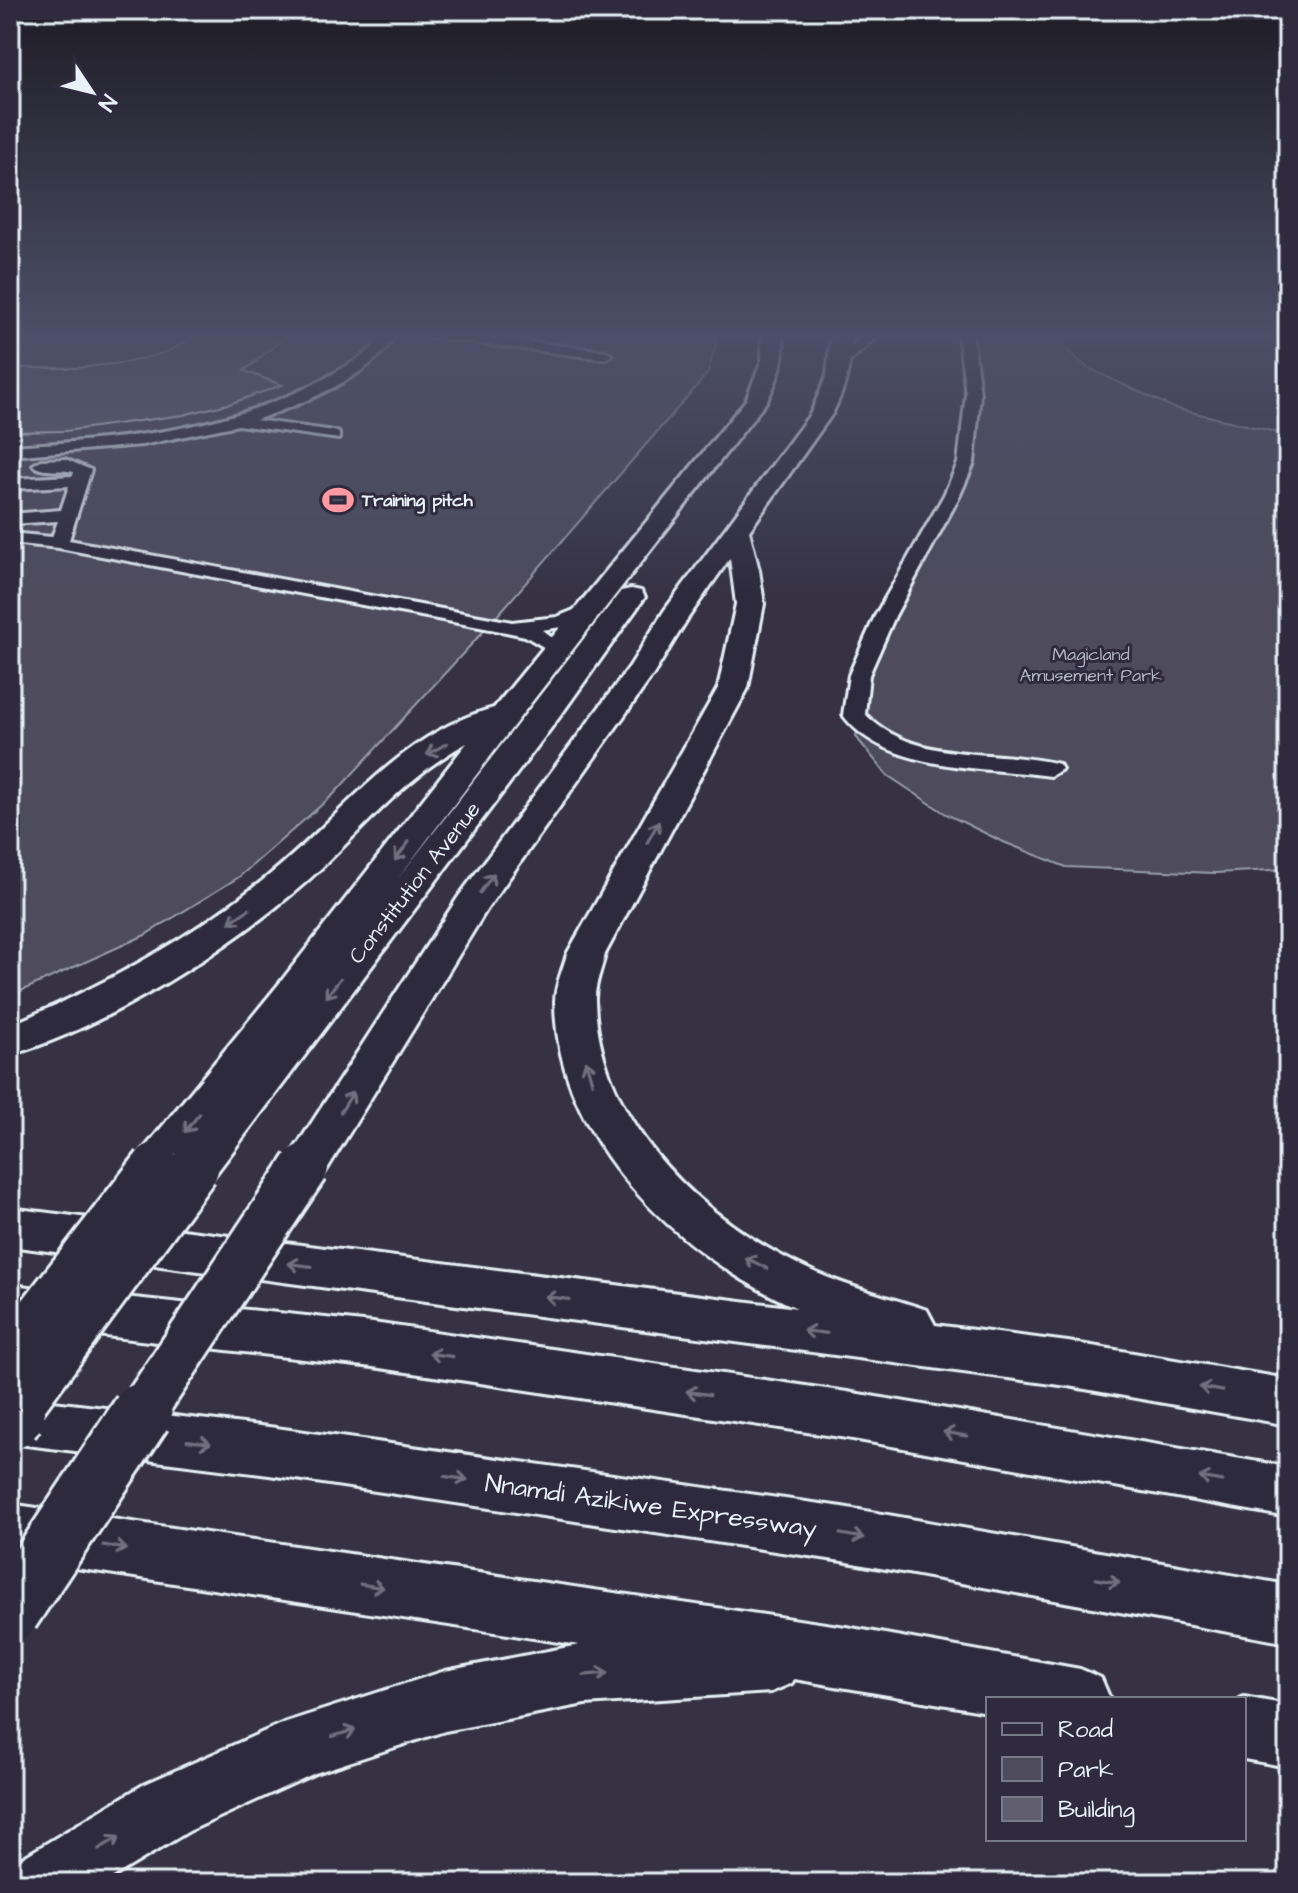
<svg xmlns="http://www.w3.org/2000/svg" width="1298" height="1893" font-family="'Architects Daughter',sans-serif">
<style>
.green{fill:#4d4b5c;stroke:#9a9eaa;stroke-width:2}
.building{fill:#605e6e;stroke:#e8f1f8;stroke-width:2}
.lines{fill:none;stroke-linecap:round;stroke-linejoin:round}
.minor-casing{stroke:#e8f1f8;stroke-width:6}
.highway-casing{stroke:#e8f1f8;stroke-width:6}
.minor{fill:#2f2a3d;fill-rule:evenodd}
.highway{fill:#2f2a3d;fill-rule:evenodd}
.highway-bridge-far1-casing{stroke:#e8f1f8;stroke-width:52;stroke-linecap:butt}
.highway-bridge-casing{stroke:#e8f1f8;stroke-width:65;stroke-linecap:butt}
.highway-bridge-far1{stroke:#2f2a3d;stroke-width:46}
.highway-bridge{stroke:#2f2a3d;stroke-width:59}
.oneway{stroke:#70707e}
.labels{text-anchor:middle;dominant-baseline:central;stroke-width:6;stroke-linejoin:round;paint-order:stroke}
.far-poi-label{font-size:18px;font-weight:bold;fill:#e8f1f8;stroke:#2f2a3d;text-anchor:start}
.far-park-label{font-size:18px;fill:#b2b7c1;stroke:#2f2a3d}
.street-label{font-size:22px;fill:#e8f1f8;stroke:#2f2a3d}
.near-street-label{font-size:26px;fill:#e8f1f8;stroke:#2f2a3d}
</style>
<rect width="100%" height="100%" fill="#363244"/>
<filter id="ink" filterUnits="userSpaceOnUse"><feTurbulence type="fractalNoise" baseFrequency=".0125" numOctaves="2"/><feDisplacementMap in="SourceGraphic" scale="16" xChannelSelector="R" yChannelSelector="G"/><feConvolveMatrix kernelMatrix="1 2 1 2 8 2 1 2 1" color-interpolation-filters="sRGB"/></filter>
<g filter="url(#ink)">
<path class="green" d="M10,333H715L716,344L708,373L491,623L334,794L239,877L145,935L10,996Z
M971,333H1048L1088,368L1174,408L1288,435V869L1215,873L1066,867L1001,841L946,814L887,775L856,737L864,673L914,576L980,415Z"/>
<path class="building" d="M196,333H290L244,371L282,385L232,403L183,415L65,431L10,432V368H75L130,362L169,351L183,344Z"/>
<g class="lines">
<defs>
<path id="minor" d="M382,333H396C377,375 297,406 255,420L334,431L339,433V439L238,425L142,445L10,456V446C124,440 236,430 336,372C353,362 374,352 382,333Z
M420,333H461L605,351L612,355L605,359L427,337Z
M866,333H881L847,364H837V358Z
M958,333H972L980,394L974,463L960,495L895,616L869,675L865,714C916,765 994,748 1059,764L1062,769L1051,776C987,767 885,772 843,715L849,675L875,616L944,495L958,463L966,394Z
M65,459L91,470L69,540L512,622L557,617L591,603L601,609L568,626L542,630L567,649L557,655L525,636L506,632L59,548L10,543V533L52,537L58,521L10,524V514L61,510L69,486L10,489V479L73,476L74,472C61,468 43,474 33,465L41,460Z"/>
<path id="highway" d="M762,333H782C786,358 778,380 766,402L527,708L396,881L621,591L631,589L641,591L645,597L563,712L211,1180L195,1185L179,1180L176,1173C166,1185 153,1182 140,1178L134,1166L140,1154L279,984L467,743C402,778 360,834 307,881C231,948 107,1027 10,1055V1025C102,987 190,939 267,877C341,818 399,733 494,708L746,400L762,360Z
M831,333H851C852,363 846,387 832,414L749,531L759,570L764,604L748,688L605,954C602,969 594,985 595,1001C599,1126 706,1223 812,1271C850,1288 889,1297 927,1310L935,1325L1068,1342L1288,1379V1425L1068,1386L10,1246V1208L797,1308C679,1256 556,1141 555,1002C555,985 563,970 567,954L718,688L736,604L730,558L688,618L653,675L487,909L321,1179L305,1184L289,1179L283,1167L459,896L630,666L664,611L811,413L827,375Z
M10,1285L373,1323L847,1392L1288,1467V1517L847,1438L373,1367L10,1325Z
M10,1397L269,1427L842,1507L1288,1585V1643L842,1561L269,1475L10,1443Z
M10,1504L846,1627L1080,1669L1101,1678L1110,1699H988V1712L794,1679L792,1683L771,1692L585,1704L445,1731L315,1773L189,1831L103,1883H10L19,1860L143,1785L286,1722L445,1671L579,1645L10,1558Z
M1244,1697L1288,1705V1767L1244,1759V1699H1240Z"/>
</defs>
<use href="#minor" class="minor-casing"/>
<use href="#highway" class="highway-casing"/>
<use href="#minor" class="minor"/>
<use href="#highway" class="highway"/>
<defs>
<path id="highway-bridge-far1" d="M10,1354L156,1166
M13,1415L195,1168
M140,1415L305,1167"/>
<path id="highway-bridge" d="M10,1420L15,1413
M10,1612L142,1413"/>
</defs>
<use href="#highway-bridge-far1" class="highway-bridge-far1-casing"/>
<use href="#highway-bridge" class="highway-bridge-casing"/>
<use href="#highway-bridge-far1" class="highway-bridge-far1"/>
<use href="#highway-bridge" class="highway-bridge"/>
</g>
<defs><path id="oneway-shaft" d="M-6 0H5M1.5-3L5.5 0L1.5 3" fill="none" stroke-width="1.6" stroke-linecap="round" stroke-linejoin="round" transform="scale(2)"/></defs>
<g class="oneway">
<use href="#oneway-shaft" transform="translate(437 749) rotate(151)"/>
<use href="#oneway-shaft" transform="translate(653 832) rotate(-61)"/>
<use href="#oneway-shaft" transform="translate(402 851) rotate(127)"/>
<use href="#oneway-shaft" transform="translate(487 883) rotate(-54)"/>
<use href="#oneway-shaft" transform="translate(239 916) rotate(146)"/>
<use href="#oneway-shaft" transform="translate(333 988) rotate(128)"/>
<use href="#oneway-shaft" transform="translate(589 1072) rotate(-106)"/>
<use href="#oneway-shaft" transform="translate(347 1102) rotate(-58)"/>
<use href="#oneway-shaft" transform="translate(192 1123) rotate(129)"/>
<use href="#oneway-shaft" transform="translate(756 1263) rotate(-153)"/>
<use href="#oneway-shaft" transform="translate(300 1265) rotate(-173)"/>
<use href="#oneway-shaft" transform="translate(557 1298) rotate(-173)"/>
<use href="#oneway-shaft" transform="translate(815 1332) rotate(-173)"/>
<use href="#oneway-shaft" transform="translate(441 1355) rotate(-172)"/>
<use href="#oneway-shaft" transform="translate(1211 1389) rotate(-170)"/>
<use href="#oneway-shaft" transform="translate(698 1393) rotate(-172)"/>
<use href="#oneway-shaft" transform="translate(955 1434) rotate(-170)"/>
<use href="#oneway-shaft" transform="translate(199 1442) rotate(7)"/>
<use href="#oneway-shaft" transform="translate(456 1478) rotate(8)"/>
<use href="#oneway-shaft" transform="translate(1211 1479) rotate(-170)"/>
<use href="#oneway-shaft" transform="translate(852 1536) rotate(10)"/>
<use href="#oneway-shaft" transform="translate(115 1547) rotate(9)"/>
<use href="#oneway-shaft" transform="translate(1108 1581) rotate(10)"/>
<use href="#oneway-shaft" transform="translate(372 1586) rotate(9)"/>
<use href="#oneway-shaft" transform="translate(596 1674) rotate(-5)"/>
<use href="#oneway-shaft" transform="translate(344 1733) rotate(-17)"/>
<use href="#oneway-shaft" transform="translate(109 1843) rotate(-31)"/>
</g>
</g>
<linearGradient id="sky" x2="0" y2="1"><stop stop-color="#1e1c25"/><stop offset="0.56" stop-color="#4c4f67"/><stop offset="1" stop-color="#4c4f67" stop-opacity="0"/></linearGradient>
<rect width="1298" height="598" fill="url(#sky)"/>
<defs>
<symbol id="stadium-bare" viewBox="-9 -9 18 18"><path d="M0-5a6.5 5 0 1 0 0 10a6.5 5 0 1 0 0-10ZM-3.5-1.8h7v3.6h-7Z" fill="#ff9aa2" stroke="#2f2a3d" stroke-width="2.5" paint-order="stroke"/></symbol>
</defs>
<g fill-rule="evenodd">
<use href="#stadium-bare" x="316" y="478" width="44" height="44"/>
</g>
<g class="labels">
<g class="far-poi-label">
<text x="362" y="500">Training pitch</text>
</g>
<g class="far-park-label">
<text x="1091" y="654">Magicland<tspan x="1091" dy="21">Amusement Park</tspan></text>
</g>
<g class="street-label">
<text transform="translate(415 883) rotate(-52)">Constitution Avenue</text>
</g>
<g class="near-street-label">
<text transform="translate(651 1506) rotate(8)">Nnamdi Azikiwe Expressway</text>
</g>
</g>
<rect width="1298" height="1893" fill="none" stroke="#2f2a3d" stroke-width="40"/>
<rect x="20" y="20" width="1258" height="1853" fill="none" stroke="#e8f1f8" stroke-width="3" filter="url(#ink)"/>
<rect x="986" y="1697" width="260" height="144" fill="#2f2a3d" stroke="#797a88" stroke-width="2"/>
<rect x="1002" y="1723" width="40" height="12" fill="#2f2a3d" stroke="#797a88" stroke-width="2"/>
<text x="1058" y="1737" font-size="24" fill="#e8f1f8">Road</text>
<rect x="1002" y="1757" width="40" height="24" fill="#4d4b5c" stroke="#797a88" stroke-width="2"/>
<text x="1058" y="1777" font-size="24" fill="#e8f1f8">Park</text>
<rect x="1002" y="1797" width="40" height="24" fill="#605e6e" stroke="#797a88" stroke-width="2"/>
<text x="1058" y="1817" font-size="24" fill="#e8f1f8">Building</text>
<g transform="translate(92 92) rotate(125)" stroke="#2f2a3d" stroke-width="6" paint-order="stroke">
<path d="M0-6L14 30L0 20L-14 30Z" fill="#e8f1f8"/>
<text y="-12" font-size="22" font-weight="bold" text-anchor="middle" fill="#e8f1f8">N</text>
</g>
</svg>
